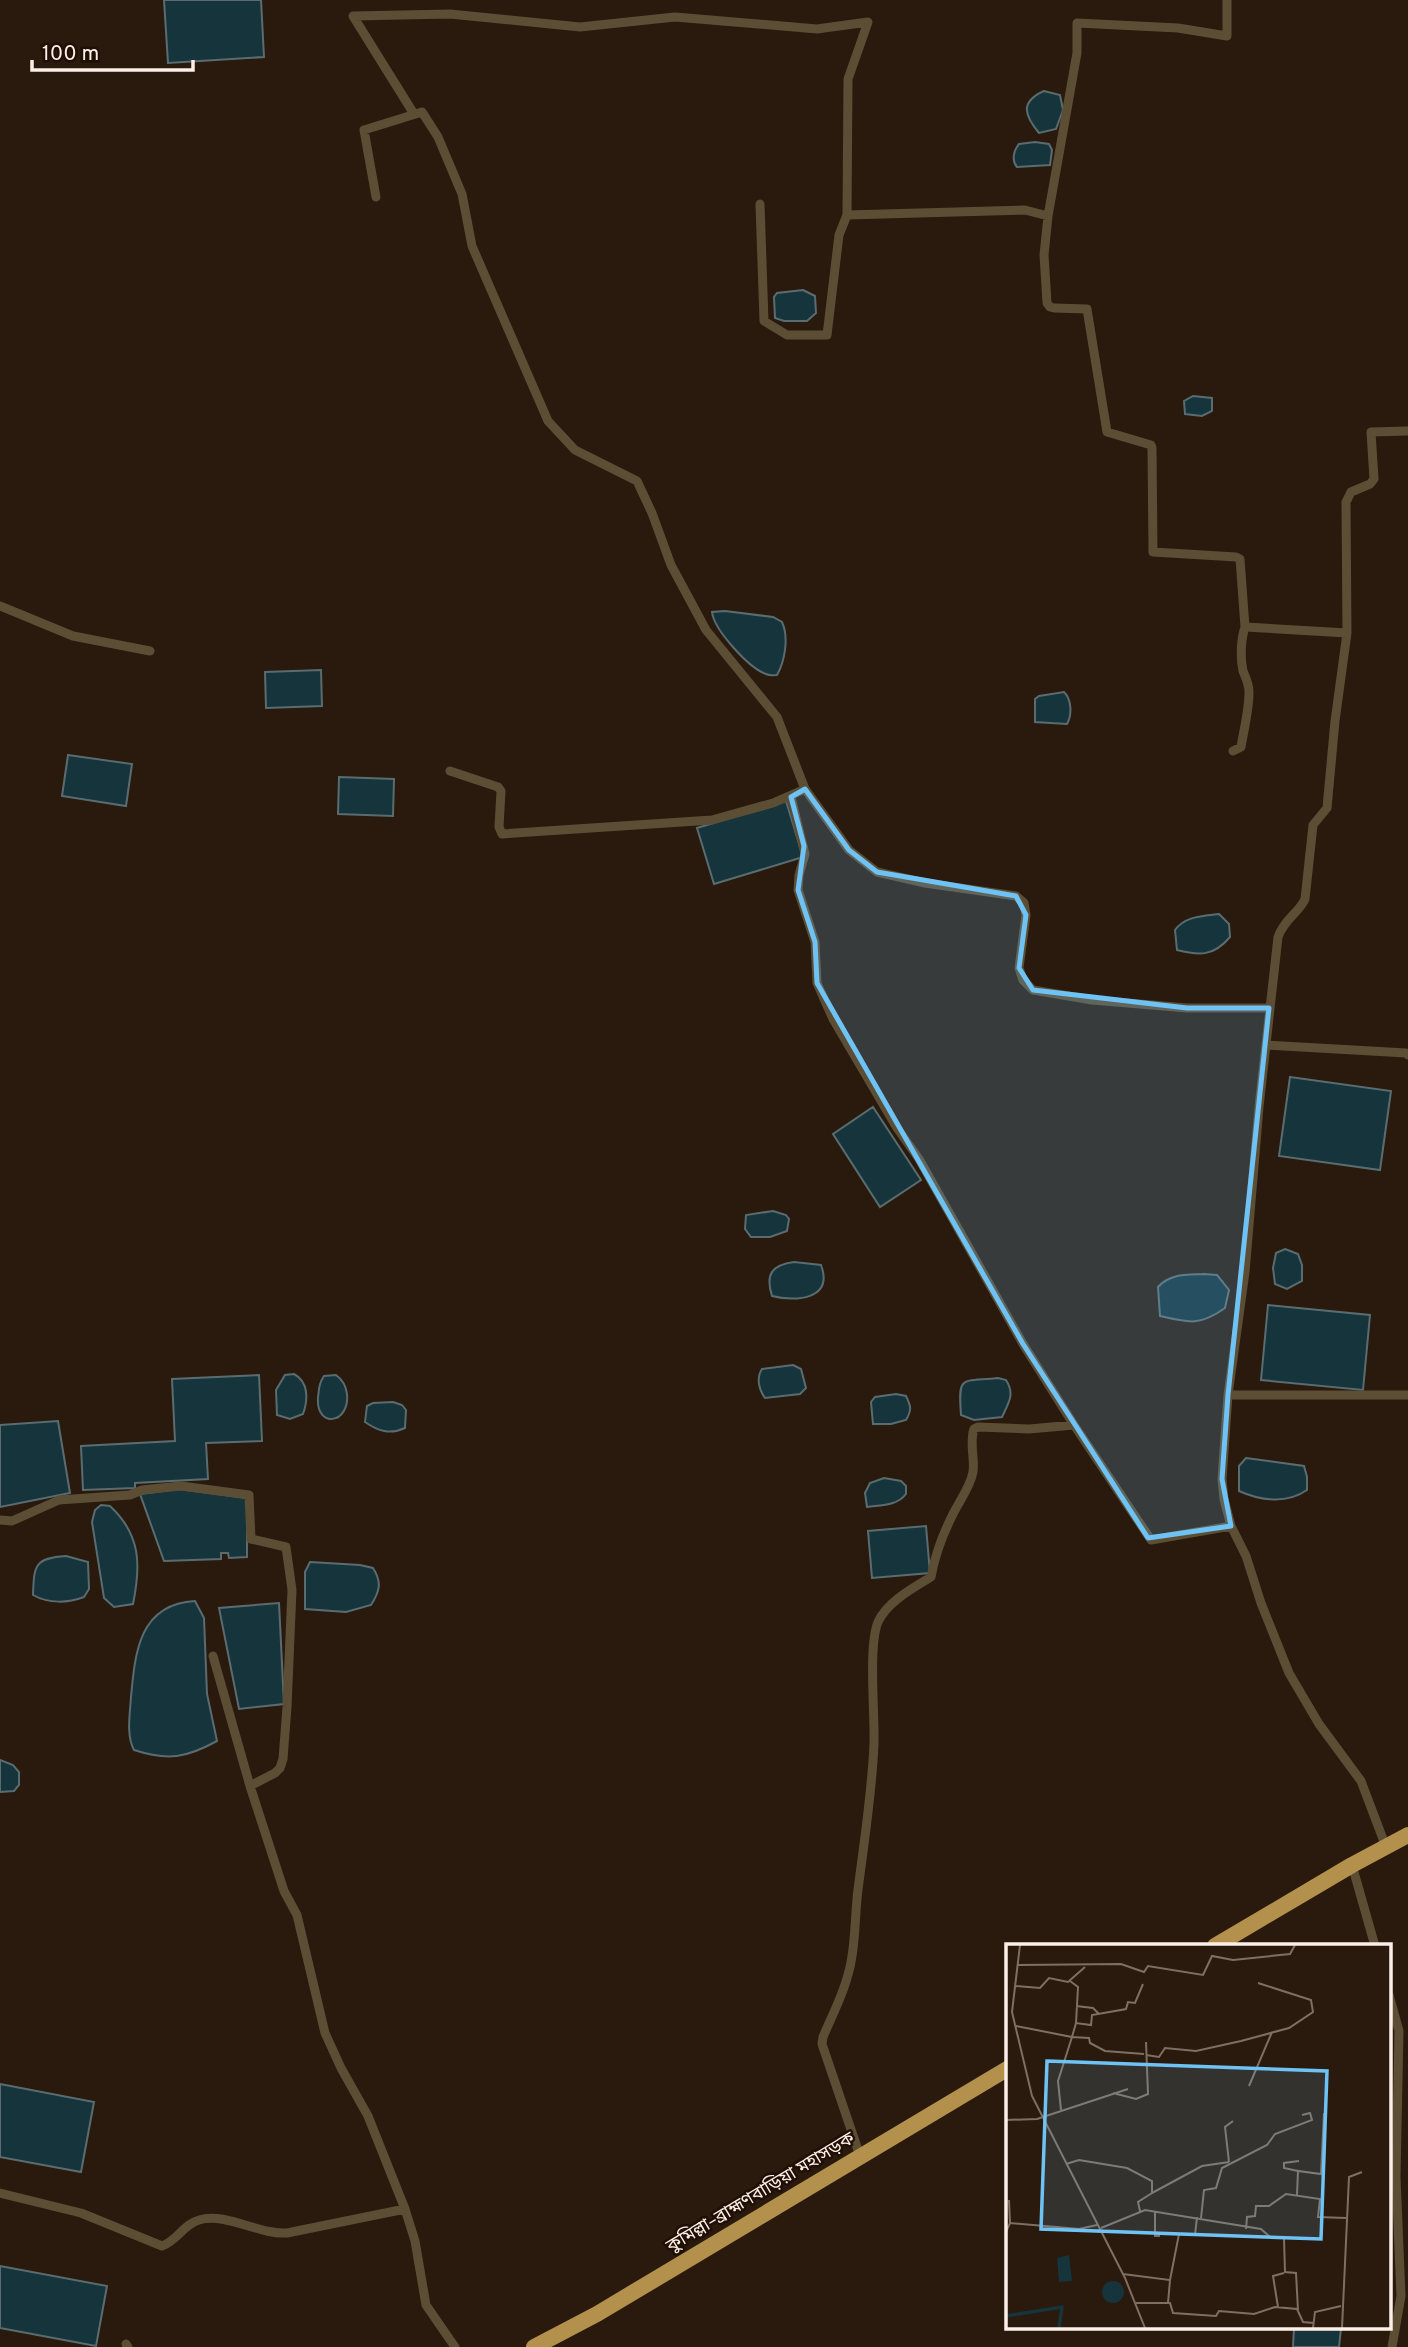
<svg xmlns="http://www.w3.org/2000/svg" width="1408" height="2347" font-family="Overpass,'Noto Sans Bengali',sans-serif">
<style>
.water{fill:#15343c;stroke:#5a6c6f;stroke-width:2}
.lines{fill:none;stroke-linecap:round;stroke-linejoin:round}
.street{stroke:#5c4e34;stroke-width:9}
.highway{stroke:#b3914c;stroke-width:16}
.marked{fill:#6fc2f4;fill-opacity:0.2;stroke:#6fc2f4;stroke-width:5;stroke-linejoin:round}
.labels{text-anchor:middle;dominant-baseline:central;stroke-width:5;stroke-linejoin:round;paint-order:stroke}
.street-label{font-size:18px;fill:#fcefe7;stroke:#200f05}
.inset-river{fill:none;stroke:#15343c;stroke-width:3.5}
.inset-road{fill:none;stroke:#7e6f64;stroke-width:2}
.view{fill:#6fc2f4;fill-opacity:0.15;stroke:#6fc2f4;stroke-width:3.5}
.inset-edge{fill:none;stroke:#fcefe7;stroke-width:3.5}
</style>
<rect width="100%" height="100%" fill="#2a190d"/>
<path class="water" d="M164,0H261L264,57L168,63Z
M1044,91L1060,95L1063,110L1056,129L1039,133C1025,116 1019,102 1044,91Z
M1035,142L1049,144L1052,150L1050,165L1017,167C1011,160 1014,150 1019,144Z
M803,290L815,296L816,313L807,321H784L775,318L774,297L777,293Z
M1193,396L1212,398V411L1202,416L1185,414L1184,401Z
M725,611L773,617L782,622C789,637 785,661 777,675C773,675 770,676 766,674C749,668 714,630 712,612Z
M321,670L322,706L266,708L265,672Z
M1064,692C1072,700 1072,715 1067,724L1035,722V699L1039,696Z
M68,755L132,764L126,806L62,796Z
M339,777L394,779L393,816L338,814Z
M786,801L803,857L714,884L697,828Z
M1219,914L1229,924L1230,937C1214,956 1200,956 1177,950L1175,930C1185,916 1203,916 1219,914Z
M1290,1077L1391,1091L1380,1170L1279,1156Z
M873,1107L921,1180L880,1207L833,1134Z
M773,1211L786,1215L789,1219L787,1231L770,1237H751L745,1229L746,1215Z
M1285,1249L1298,1254L1302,1265V1281L1287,1289L1275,1284L1273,1268L1276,1253Z
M794,1262L821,1265C834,1300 795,1302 772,1296C765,1274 772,1265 794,1262Z
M1204,1274L1217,1275L1229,1290L1225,1308C1200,1326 1189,1323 1160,1316L1158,1287C1170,1273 1188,1275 1204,1274Z
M1268,1305L1370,1315L1363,1390L1261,1380Z
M793,1365L801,1369L806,1388L800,1394L765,1398C759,1390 756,1378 762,1369Z
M294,1374C309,1382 308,1400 303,1414L290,1419L277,1415L276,1390L285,1375Z
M259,1375L262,1441L206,1443L208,1479L135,1483V1488L83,1490L81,1446L175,1441L172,1379Z
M336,1375C343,1380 346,1386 347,1394C350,1424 316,1429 318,1398C319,1389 319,1383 324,1376Z
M998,1378L1006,1380C1015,1394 1009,1402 1002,1417L974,1420L961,1415C958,1374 961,1382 998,1378Z
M896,1394L906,1396C911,1406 912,1410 906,1420L891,1424H873L871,1402L875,1397Z
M393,1402L402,1405L406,1410L405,1428C390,1435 378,1431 365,1422L367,1406L373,1403Z
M58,1421L70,1493L0,1507V1425Z
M1246,1458L1304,1466L1307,1477V1490C1287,1504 1261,1501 1239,1491V1466Z
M884,1478L901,1481L906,1486V1494C897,1506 881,1505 867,1507L865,1493L870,1483Z
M179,1489L247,1498V1557L229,1558L228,1553H221V1559L164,1561L140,1494Z
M101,1505L110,1506C141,1535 141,1565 133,1604L114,1607L104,1598L92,1522L95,1510Z
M926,1526L930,1573L872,1578L868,1531Z
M66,1556L88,1562L89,1589L84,1597C68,1603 49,1604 33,1595C34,1566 34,1558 66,1556Z
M310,1562L360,1565L373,1568C382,1582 380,1591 371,1605L346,1612L305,1609V1572Z
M195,1601L204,1618L207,1694L217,1741C186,1758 168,1761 134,1750C126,1735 130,1714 131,1697C135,1653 139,1604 195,1601Z
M279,1603L284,1704L239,1709L219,1608Z
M0,1760L13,1765L19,1772V1785L14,1791L0,1792Z
M0,2084L94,2102L81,2172L0,2157Z
M0,2266L107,2286L96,2346L0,2328Z
M1294,2328H1341L1339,2347H1293Z"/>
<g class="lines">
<path class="street" d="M1227,0V36L1178,28L1077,23V53L1048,216L1044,255L1047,303L1050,307L1054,308L1087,309L1107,432L1151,445L1152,448L1153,552L1236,557L1240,559L1245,627L1347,633
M353,16L450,14L580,27L675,17L817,29L868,22L848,79L847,215L1025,210L1048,216
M353,16L414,114
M376,197L364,130L422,112L438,137L462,194L472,246L548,421L575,450L637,481L652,513L671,565L706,630L777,717L805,789L849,850L877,872L925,883L1016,896L1024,903L1026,915L1019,968L1023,980L1033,990L1092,1000L1187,1008H1269
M760,204L764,321L787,335H827L839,235L847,215
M0,606L73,636L150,651
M1233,751L1241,747C1244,729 1249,710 1249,692C1249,684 1246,678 1243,671C1240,657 1241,639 1245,627
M450,771L498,787L501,791L499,827L502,834L712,820L773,803L805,789
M791,797L805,854L799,875L798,890L815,942L817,983L833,1019L897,1128L919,1159L1023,1344L1074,1425
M1266,1045L1406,1053L1408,1055
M1228,1395H1408
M0,1520L12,1521L59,1500L130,1495L142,1490L181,1486L249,1495L251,1539L286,1547L292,1590L287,1707L283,1759L280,1768L275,1773L250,1786
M213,1656L250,1786L284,1891L297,1915L325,2033L341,2068L368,2116L405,2209L415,2241L426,2305L455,2347
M1386,1847L1361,1781L1319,1724L1289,1673L1261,1603L1246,1556L1231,1526L1224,1499L1222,1479L1228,1395L1245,1272L1259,1107L1278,937C1285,918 1299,913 1305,899L1313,825L1327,808L1335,721L1347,633L1346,502L1351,492L1370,484L1374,479L1371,432L1408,431
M1352,1865L1375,1946
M1389,1995L1399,2031L1396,2177L1401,2296L1392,2347
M860,2156L822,2044L823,2037C834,2011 848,1985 852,1956C856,1932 855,1907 859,1882C865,1836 872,1791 874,1744C875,1714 868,1646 878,1622C887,1602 913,1588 931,1577C935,1555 942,1536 952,1516C959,1501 970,1488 973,1472C975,1457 969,1443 974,1429L978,1427L1029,1429L1074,1425L1151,1540L1231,1526
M0,2193L81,2213L162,2246C177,2241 184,2224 199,2220C226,2212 259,2235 287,2233L405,2209
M126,2344L128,2347"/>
<path class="highway" d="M1215,1946L1352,1865L1408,1835
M534,2347L597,2314L1007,2069"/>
</g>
<path class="marked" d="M805,789L849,850L877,872L1016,896L1026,915L1019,968L1033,990L1187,1008H1269L1228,1395L1222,1479L1231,1526L1148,1538L1023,1344L817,983L815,942L798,890L804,846L791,797Z"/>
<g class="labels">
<g class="street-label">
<text transform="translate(761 2193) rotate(-31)">কুমিল্লা–ব্রাহ্মণবাড়িয়া মহাসড়ক</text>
</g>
</g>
<g transform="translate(1006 1944)">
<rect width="385" height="385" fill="#2a190d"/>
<path d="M63,311L66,337L53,338L51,314ZM96 348a11 11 0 1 1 22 0a11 11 0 1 1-22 0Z" fill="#15343c"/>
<path class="inset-river" d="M0,372L56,363L53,384"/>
<path class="inset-road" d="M14,1L6,68L26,152L119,334L139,384M12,21L115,20L138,28L142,22L197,31L206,12L227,16L284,10L289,1M64,37L72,43L70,79M9,42L34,44L43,34L62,38L79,23M70,62L87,64L93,70M10,82L66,93L70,79L85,81L86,71L120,65L122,58L129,59L137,40M140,111L153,113L159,104L190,107L235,97L283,84L307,68L305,56L252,39M243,142L266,88M107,149L130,155L142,150L140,98M55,166L52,137L66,93L83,94L84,99L99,107L138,110M0,176L31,175L122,145M223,218L219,183L227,177M60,220L73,216L121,224L146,237V249L132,258L134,267M292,227L278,224V219L293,217M146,249L196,222L223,218M291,251L292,227L315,230L318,169M3,256L4,279M149,267V292H154M195,274L198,246L210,244L216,224L261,201L269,190L306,176L304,169L296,171M95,284L139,266L255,285L264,293L278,294L279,328L290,329L292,366M240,285L241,273L249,272L250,262H263L280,250L314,255L312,273L340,274M0,288L4,279L73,285L91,281M117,330L164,336L162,359M164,336L173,290L189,291L191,273M130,359H164L167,369L210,372L213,367L248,370L269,363L291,365L297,378L308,379M272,363L267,332L278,329M307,384L309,368L335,362M336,384L343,233L356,228"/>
<path class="view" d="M41,117L321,127L315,295L35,285Z"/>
<rect width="385" height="385" class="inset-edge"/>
</g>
<path d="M32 60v10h161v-10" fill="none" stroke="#fcefe7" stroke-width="3.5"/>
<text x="42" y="60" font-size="21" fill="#fcefe7" stroke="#200f05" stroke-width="5" paint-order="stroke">100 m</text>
</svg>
